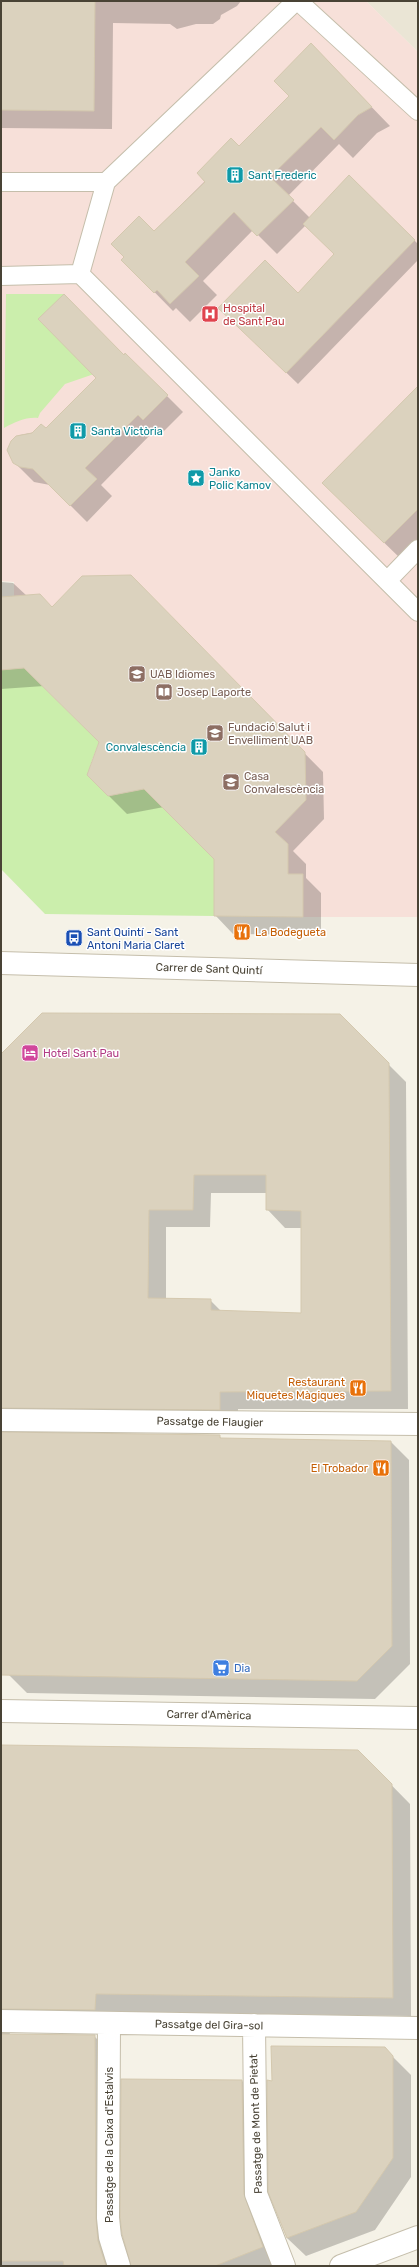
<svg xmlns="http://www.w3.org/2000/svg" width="419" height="2267" font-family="Rubik,sans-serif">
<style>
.residential{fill:#eae5d5}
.medical{fill:#f7e0d9}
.green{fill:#cbeeac}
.shadow{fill:#0003;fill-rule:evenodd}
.building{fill:#dbd2be;stroke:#d4c8ae;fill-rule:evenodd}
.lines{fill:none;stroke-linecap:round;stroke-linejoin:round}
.lane-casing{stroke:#c5beab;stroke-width:20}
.street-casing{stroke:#c5beab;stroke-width:24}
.lane{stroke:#fff;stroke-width:18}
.street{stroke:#fff;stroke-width:22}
.labels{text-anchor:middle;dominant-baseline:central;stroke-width:3;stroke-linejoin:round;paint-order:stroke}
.culture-label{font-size:11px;fill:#0d838f;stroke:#fff;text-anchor:start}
.health-label{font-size:11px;fill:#be3a42;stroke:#fff;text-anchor:start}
.education-label{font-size:11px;fill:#785e54;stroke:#fff;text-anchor:start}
.transit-label{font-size:11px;fill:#164399;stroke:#fff;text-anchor:start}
.food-label{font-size:11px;fill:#c56008;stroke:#fff;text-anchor:end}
.street-label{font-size:11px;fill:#494335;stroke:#fff}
.hotel-label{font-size:11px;fill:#b23c85;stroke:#fff;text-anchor:start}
.shop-label{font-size:11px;fill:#366cbe;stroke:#fff;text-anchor:start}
</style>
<rect width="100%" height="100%" fill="#f5f2e7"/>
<path class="residential" d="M366,1H418V52Z"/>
<path class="medical" d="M1,1H366L418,52V917H303V874H288V844L275,832L306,800L305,752L131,575L82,576L52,607L40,594L14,596V582L1,581Z"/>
<path class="green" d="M6,294H64L94,374L65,384L40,413L38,418C25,417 16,422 4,428Z
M24,668L99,742C87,775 83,771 108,796L144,789L217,862L214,874V916L45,914L1,869V670Z"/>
<path class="shadow" d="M1,1H241L237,6L221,15L220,19L213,24H196L177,29L170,24L113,23L112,129L1,128Z
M329,63L390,126L377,133L353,158L339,144L288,196L310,218L349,177L418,244V260L298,384L231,319L298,294L335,254L306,225L277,254L253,230L203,281L217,295L190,322L176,308L173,311L123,260L154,232L239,147Z
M125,354L183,412L160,435L155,430L101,485L112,496L87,522L50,485L34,482L12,460L14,439L20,435L46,430Z
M418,388V543L401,559L340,500Z
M130,576L323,772L324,819L293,851L306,864V878L321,893V935L233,934L215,915V859L164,807L127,814L88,775L100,742L44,686L1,689V582L13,583L27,596L52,608Z
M339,1015L406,1082L408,1409H238V1427L20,1425L8,1434L219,1436L223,1440L391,1442L409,1460L410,1664L375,1699L27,1693L1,1667V1056ZM211,1193H267V1209L285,1228H302V1314L221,1311L210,1300H166V1227H210Z
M358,1751L410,1804L411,2016L114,2012L13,2028L9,2035L94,2036L113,2055L118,2266H1V1753Z
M384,2048L411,2075V2177L375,2230L306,2256L287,2238L273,2082Z
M242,2081L260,2100L262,2213L280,2266H132Z"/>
<path class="building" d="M1,1H95L94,111L1,110Z
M311,43L372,107L358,115L334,140L321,127L270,177L294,200L257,236L234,212L185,262L199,276L170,304L157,290L154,293L121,260L124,257L111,244L139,216L154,231L205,182L197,173L231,138L239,146L289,96L274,81Z
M349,175L415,240L286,373L218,308L265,260L298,293L334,254L303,224Z
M64,294L124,355L125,353L168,395L143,420L138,415L85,468L97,479L70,506L33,469L20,467L13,463L7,450L11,441L16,436L32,433L41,424L46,428L96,378L38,319Z
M418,386V509L384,543L322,483Z
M131,575L305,752L306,800L275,832L288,844V874H303V917L214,916V859L144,789L108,796L87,775L99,742L24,668L1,670V597L40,594L52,607L82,576Z
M42,1013L340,1014L389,1063L391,1391L220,1392V1410L1,1408V1054ZM194,1175H266V1210L301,1211V1313L211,1310V1299L148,1298L149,1210H193Z
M1,1432L220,1435V1438L391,1441L392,1646L357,1681L1,1675Z
M1,1745L358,1750L392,1784L393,1998L96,1994L95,2010L1,2009Z
M1,2034L95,2035L96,2218L98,2241L106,2266H64L63,2261H1Z
M271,2046L385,2047L393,2056V2158L356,2212L287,2238L268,2192L267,2080L272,2081Z
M121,2079L242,2080L244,2194L263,2247L215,2266H131L122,2234L120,2217Z"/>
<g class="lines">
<defs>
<path id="lane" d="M298,1L418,111
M1,182H106
M80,274L106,182L296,1
M1,276L80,274L418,612
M387,581L418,549"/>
<path id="street" d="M1,963L418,975
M1,1420L418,1424
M1,1711L418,1718
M1,2021L418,2028
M109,2023L108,2218L110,2237L119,2266
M254,2025L256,2194L284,2266
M341,2266L418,2237"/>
</defs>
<use href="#lane" class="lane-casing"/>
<use href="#street" class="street-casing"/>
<use href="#lane" class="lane"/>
<use href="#street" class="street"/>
</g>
<defs>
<symbol id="building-square" viewBox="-11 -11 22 22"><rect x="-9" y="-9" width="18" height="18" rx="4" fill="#0f9aa8" stroke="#fff"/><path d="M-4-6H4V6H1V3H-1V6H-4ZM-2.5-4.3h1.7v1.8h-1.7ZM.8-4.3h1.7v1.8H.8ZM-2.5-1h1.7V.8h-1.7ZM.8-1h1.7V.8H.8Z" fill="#fff"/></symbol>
<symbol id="hospital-square" viewBox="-11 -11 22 22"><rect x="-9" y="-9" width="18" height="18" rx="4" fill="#e0444e" stroke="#fff"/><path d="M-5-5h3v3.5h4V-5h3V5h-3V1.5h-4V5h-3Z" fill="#fff"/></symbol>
<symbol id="sight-square" viewBox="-11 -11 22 22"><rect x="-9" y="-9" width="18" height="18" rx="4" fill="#0f9aa8" stroke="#fff"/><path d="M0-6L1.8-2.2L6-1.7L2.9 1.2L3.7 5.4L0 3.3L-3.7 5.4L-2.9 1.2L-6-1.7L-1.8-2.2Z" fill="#fff"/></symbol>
<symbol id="university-square" viewBox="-11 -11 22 22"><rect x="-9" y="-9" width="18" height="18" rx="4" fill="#8d6e63" stroke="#fff"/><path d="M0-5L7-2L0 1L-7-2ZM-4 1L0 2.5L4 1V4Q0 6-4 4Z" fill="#fff"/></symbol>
<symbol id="library-square" viewBox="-11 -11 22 22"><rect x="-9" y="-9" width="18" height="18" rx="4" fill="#8d6e63" stroke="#fff"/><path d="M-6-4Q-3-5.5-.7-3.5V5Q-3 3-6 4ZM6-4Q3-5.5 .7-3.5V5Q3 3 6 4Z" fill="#fff"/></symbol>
<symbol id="restaurant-square" viewBox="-11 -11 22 22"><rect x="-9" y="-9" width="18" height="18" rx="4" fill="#e8710a" stroke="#fff"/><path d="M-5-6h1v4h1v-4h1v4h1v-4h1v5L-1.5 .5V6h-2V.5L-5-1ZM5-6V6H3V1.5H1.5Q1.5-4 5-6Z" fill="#fff"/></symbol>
<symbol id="bus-square" viewBox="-11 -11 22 22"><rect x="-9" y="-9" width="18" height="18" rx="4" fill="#1a4fb4" stroke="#fff"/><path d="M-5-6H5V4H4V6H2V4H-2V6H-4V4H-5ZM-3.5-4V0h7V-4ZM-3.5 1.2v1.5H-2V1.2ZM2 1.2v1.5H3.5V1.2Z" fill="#fff"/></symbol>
<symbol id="hotel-square" viewBox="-11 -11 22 22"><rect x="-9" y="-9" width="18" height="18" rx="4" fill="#d1479c" stroke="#fff"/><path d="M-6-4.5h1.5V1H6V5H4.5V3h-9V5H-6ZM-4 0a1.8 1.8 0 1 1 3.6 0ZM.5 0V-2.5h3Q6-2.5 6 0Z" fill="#fff"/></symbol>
<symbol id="supermarket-square" viewBox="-11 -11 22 22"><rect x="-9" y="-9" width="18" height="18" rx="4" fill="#3f7fe0" stroke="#fff"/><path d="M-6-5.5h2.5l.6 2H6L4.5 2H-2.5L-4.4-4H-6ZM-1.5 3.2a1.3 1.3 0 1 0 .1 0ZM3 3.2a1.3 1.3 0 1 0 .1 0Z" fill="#fff"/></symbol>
</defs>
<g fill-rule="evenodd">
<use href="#building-square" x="225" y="165" width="20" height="20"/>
<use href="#hospital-square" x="200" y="304" width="20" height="20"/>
<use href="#building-square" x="68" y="421" width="20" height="20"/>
<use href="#sight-square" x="186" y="468" width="20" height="20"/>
<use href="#university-square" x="127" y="664" width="20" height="20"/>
<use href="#library-square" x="154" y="682" width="20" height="20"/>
<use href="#university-square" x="205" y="723" width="20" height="20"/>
<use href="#building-square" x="189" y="737" width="20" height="20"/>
<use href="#university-square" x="221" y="772" width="20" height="20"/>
<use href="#restaurant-square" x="232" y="922" width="20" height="20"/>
<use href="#bus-square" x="64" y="928" width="20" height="20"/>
<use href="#hotel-square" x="20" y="1043" width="20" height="20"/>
<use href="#restaurant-square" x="348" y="1378" width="20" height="20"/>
<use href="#restaurant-square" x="371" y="1458" width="20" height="20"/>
<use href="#supermarket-square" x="211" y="1658" width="20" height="20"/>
</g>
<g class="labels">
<g class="culture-label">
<text x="248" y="175">Sant Frederic</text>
<text x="91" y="431">Santa Victòria</text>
<text x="209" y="472">Janko<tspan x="209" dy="13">Polic Kamov</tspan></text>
<text x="186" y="747" text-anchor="end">Convalescència</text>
</g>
<g class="health-label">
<text x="223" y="308">Hospital<tspan x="223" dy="13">de Sant Pau</tspan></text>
</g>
<g class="education-label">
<text x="150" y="674">UAB Idiomes</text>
<text x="177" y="692">Josep Laporte</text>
<text x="228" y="727">Fundació Salut i<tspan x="228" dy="13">Envelliment UAB</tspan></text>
<text x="244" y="776">Casa<tspan x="244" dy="13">Convalescència</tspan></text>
</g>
<g class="transit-label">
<text x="87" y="932">Sant Quintí - Sant<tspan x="87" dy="13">Antoni Maria Claret</tspan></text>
</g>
<g class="food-label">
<text x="255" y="932" text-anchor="start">La Bodegueta</text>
<text x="345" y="1382">Restaurant<tspan x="345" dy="13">Miquetes Màgiques</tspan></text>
<text x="368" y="1468">El Trobador</text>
</g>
<g class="street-label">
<text transform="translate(209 969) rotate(2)">Carrer de Sant Quintí</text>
<text transform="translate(210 1422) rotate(1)">Passatge de Flaugier</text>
<text transform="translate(209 1715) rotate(1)">Carrer d'Amèrica</text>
<text transform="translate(209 2025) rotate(1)">Passatge del Gira-sol</text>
<text transform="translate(256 2124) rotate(-92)">Passatge de Mont de Pietat</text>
<text transform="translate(109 2145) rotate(-90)">Passatge de la Caixa d'Estalvis</text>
</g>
<g class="hotel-label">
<text x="43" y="1053">Hotel Sant Pau</text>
</g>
<g class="shop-label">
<text x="234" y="1668">Dia</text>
</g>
</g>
<rect width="419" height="2267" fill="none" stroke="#494335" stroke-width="4"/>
</svg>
